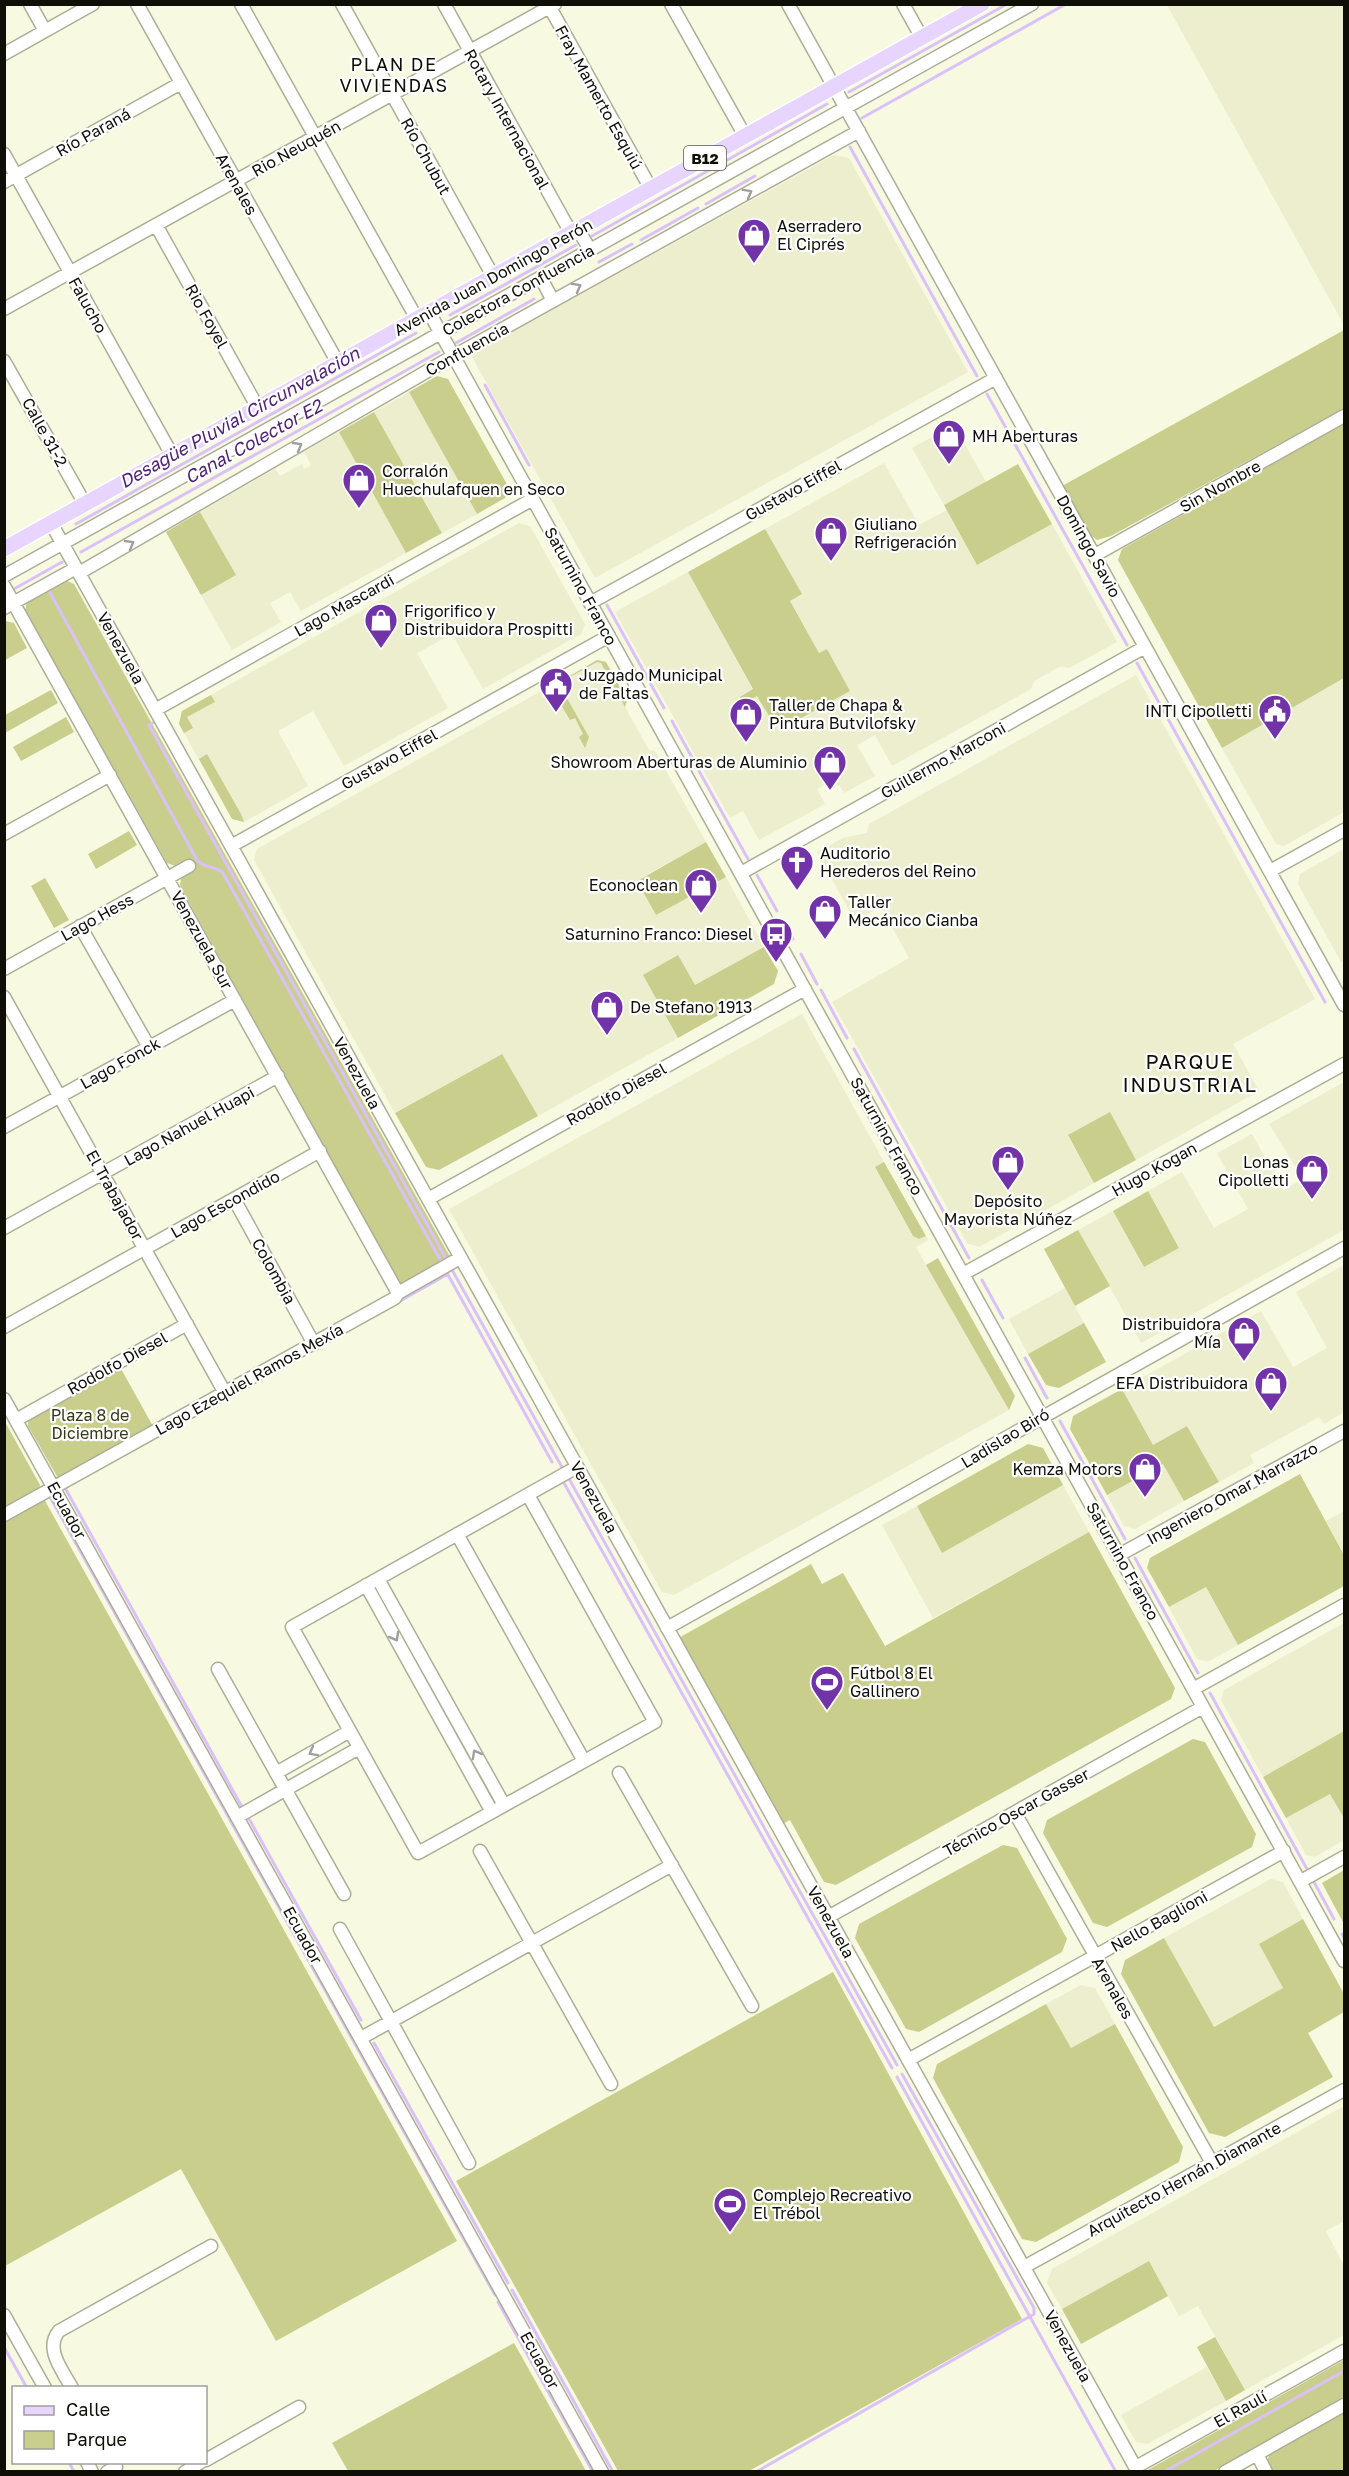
<svg xmlns="http://www.w3.org/2000/svg" width="1349" height="2476" font-family="'Golos Text',sans-serif">
<style>
.built{fill:#eceece}
.green{fill:#c9ce8c}
.lines{fill:none;stroke-linecap:round;stroke-linejoin:round}
.stream{stroke:#dbc1fa;stroke-width:3}
.minor-casing{stroke:#acae96;stroke-width:15}
.major-casing{stroke:#fff;stroke-width:18}
.minor{stroke:#fff;stroke-width:12}
.major{stroke:#e7d5fd;stroke-width:15}
.oneway{stroke:#9f9f9c}
.labels{text-anchor:middle;dominant-baseline:central;stroke-width:4.5;stroke-linejoin:round;paint-order:stroke}
.shield{fill:#fff;stroke:#575751;stroke-width:1.5}
.shield-label{font-size:15px;font-weight:bold;fill:#0f0f07}
.street-label{font-size:16px;fill:#0f0f07;stroke:#fff}
.poi-label{font-size:16px;fill:#0f0f07;stroke:#fff;text-anchor:start}
.park-label{font-size:16px;fill:#353714;stroke:#fff}
.neighbourhood-label{font-size:18px;letter-spacing:1.5px;fill:#0f0f07;stroke:#fff}
.water-label{font-size:18px;font-style:italic;fill:#4f2374;stroke:#fff}
.quarter-label{font-size:20px;letter-spacing:1.5px;fill:#0f0f07;stroke:#fff}
</style>
<rect width="100%" height="100%" fill="#f7f9e0"/>
<path class="built" d="M1167,5H1344V325Z
M834,155L849,158L968,372L595,578L471,355Z
M409,392L477,514L442,533L374,412Z
M954,425L986,482L944,505L912,448Z
M339,432L406,553L301,611L290,592L270,603L281,622L232,650L201,595L235,575L200,512L275,469L280,476L302,464L304,469L311,465L304,452Z
M884,463L919,525L947,510L977,565L1052,524L1117,642L1069,668L1061,666L1034,681L1031,689L892,766L875,735L857,745L875,776L844,793L839,785L836,786L832,780L817,789L825,804L759,840L743,811L730,818L615,612L688,572L753,690L743,703L757,695L769,716L775,713L788,726L850,691L827,649L819,653L790,601L801,594L765,529Z
M519,523L530,526L585,624L581,634L483,689L452,634L417,653L448,708L344,766L313,711L278,731L308,786L244,822L232,819L179,724L182,711Z
M597,660L606,662L627,700L625,707L649,750L655,751L706,842L637,880L656,915L726,877L764,947L695,985L643,975L678,1038L538,1116L501,1054L395,1113L254,860L257,849Z
M1136,675L1315,999L1233,1044L1259,1091L1136,1160L1110,1113L1068,1136L1094,1183L979,1247L967,1243L832,1002L909,958L881,907L855,921L817,852L843,838L867,833L869,824Z
M1344,678V812L1284,846L1276,844L1222,748Z
M1344,849V960L1341,962L1298,884L1300,874Z
M802,1014L884,1162L875,1168L913,1236L919,1239L926,1236L928,1240L916,1247L926,1265L930,1266L1009,1410L674,1595L662,1592L449,1209Z
M1344,1082V1230L1141,1343L1078,1230L1113,1211L1144,1267L1179,1247L1148,1191L1182,1172L1214,1228L1248,1209L1217,1153L1252,1134L1283,1190L1303,1179L1269,1124Z
M1344,1265V1412L1324,1424L1319,1417L1250,1455L1254,1463L1219,1482L1187,1426L1153,1445L1122,1389L1261,1311L1293,1367L1327,1348L1296,1292Z
M1065,1288L1084,1323L1028,1354L1009,1319Z
M1163,1463L1184,1501L1135,1529L1124,1526L1107,1495Z
M1063,1485L1089,1532L933,1618L882,1525L917,1506L943,1552Z
M1344,1511V1555L1326,1521Z
M1206,1587L1238,1645L1208,1662L1197,1659L1169,1607Z
M1344,1623V1731L1263,1777L1221,1700L1224,1690Z
M1331,1793L1344,1818V1840L1315,1857L1306,1855L1286,1818Z
M1271,1879L1283,1882L1303,1919L1259,1944L1283,1988L1213,2027L1164,1938Z
M1081,1985L1095,1988L1115,2024L1071,2048L1046,2004Z
M1344,2106V2221L1326,2231L1344,2266V2335L1245,2390L1198,2306L1179,2316L1149,2261L1062,2309L1047,2283L1052,2269Z
M1207,2367L1226,2401L1147,2444L1136,2442L1121,2415Z"/>
<path class="green" d="M1344,330V408L1111,536L1097,540L1089,534L1062,486Z
M437,376L448,379L509,488L505,498L477,514L409,392Z
M374,412L442,533L406,553L339,432Z
M1344,424V678L1222,748L1118,560L1122,549Z
M1018,464L1052,524L977,565L944,505Z
M200,512L236,575L201,595L166,532Z
M765,529L802,594L790,601L819,653L827,649L850,691L787,726L785,722H779L775,714L769,716L757,696L743,703L740,697L753,689L688,572Z
M65,580L74,584L454,1264L404,1292L180,886L181,878L195,870L189,859L175,866L167,863L25,611L27,602Z
M5,621L14,623L27,648L5,660Z
M597,660L606,662L627,700L625,707L601,663L597,662L545,691Z
M51,690L58,703L5,733V715Z
M211,695L215,702L187,717L193,728L184,733L179,724L182,711Z
M563,697L568,700L589,737L585,748L579,737L583,734L575,718L570,720L557,698Z
M66,717L74,732L21,761L13,747Z
M207,754L241,814L244,822L232,819L199,759Z
M129,831L137,845L96,869L88,854Z
M706,842L726,877L656,915L637,881Z
M45,878L69,920L54,928L31,886Z
M764,947L778,971L774,984L678,1038L643,975L678,955L695,985Z
M502,1054L538,1116L439,1170L426,1167L395,1113Z
M1110,1112L1136,1160L1094,1183L1068,1135Z
M884,1162L926,1236L919,1239L913,1236L875,1167Z
M1148,1191L1179,1248L1144,1267L1113,1211Z
M1078,1230L1110,1286L1075,1306L1044,1249Z
M938,1258L1015,1396L1009,1410L926,1265Z
M1084,1323L1106,1362L1059,1388L1046,1385L1028,1354Z
M120,1367L154,1428L58,1478L28,1426V1420Z
M1122,1389L1153,1445L1187,1426L1219,1482L1184,1501L1163,1464L1107,1495L1070,1429L1073,1416Z
M4,1420L40,1485L39,1490L4,1509Z
M1028,1444L1043,1448L1063,1485L942,1553L917,1506Z
M1300,1474L1344,1555V1586L1238,1645L1206,1587L1169,1607L1147,1568L1150,1558Z
M44,1499L457,2241L276,2341L181,2169L5,2266V1521Z
M1089,1532L1175,1688L1171,1699L836,1885L824,1882L790,1820L779,1826L675,1640L811,1564L822,1584L843,1573L885,1646Z
M1344,1731V1818L1330,1794L1286,1818L1263,1777Z
M1193,1739L1205,1742L1256,1834L1252,1847L1107,1927L1093,1923L1043,1833L1047,1820Z
M1003,1845L1017,1848L1067,1939L1062,1952L919,2032L906,2029L855,1938L859,1924Z
M1344,1870V1924L1322,1883Z
M1303,1919L1344,1994V2012L1308,2033L1333,2077L1225,2137L1209,2133L1121,1974L1125,1960L1164,1938L1214,2027L1283,1988L1259,1944Z
M833,1972L1022,2319L749,2471H618L456,2181Z
M1046,2004L1071,2048L1115,2024L1183,2147L1179,2162L1036,2242L1022,2239L933,2078L937,2064Z
M1149,2261L1168,2296L1081,2344L1062,2309Z
M1215,2337L1245,2390L1226,2401L1197,2347Z
M514,2343L586,2471H348L332,2443Z
M1344,2360V2397L1214,2471H1146Z
M1344,2411V2471H1271L1267,2461L1270,2453Z"/>
<g class="lines">
<path class="stream" d="M849,92L1007,4
M862,118L1066,4
M850,147L977,376
M706,204L755,176
M592,236L827,104
M641,240L698,208
M599,262L632,244
M450,315L576,245
M456,343L534,299
M485,385L529,465
M987,394L1127,645
M76,524L416,333
M81,552L439,352
M14,589L62,562
M48,589L197,860C204,869 216,865 223,873L441,1261
M607,605L664,708
M1137,663L1325,1002
M158,720L149,725L448,1262
M672,721L695,763
M699,771L748,859
M757,875L777,911
M785,925L793,939
M801,954L817,984
M821,990L847,1038
M854,1049L969,1258
M451,1268L563,1469
M447,1273L552,1462
M982,1280L1003,1318
M400,1301L448,1274
M1025,1358L1047,1398
M1060,1421L1125,1539
M568,1477L897,2065
M564,1483L892,2068
M64,1486L242,1807
M49,1495L495,2295
M1135,1558L1198,1673
M1210,1693L1307,1869
M248,1817L361,2020
M1314,1882L1334,1919
M1342,1934L1344,1938
M374,2043L508,2283
M897,2077L1116,2472
M512,2290L613,2472
M498,2302L593,2472
M4,2347L27,2388
M69,2462L74,2472
M756,2472L1034,2314V2308L902,2074
M1164,2472L1344,2371"/>
<defs>
<path id="minor" d="M30,4L45,31
M137,4L338,363
M241,4L417,319
M342,4L493,276
M444,4L571,233
M548,4L651,189
M671,4L745,136
M788,4L1344,1005
M903,4L922,38
M4,54L93,4
M4,154L172,455
M4,182L181,83
M156,225L258,408
M578,229L590,250
M541,278L553,301
M4,309L555,4
M429,312L1344,1961
M4,361L85,504
M51,523L1138,2472
M1095,555L1344,416
M79,573L443,362L859,131
M4,576L1032,4
M4,586L398,1293L395,1298L4,1515
M590,603L996,378
M4,608L76,568
M155,710L533,499
M4,834L110,775
M231,846L609,636
M1270,871L1344,830
M741,873L1145,647
M80,926L149,1047
M4,969L189,866
M4,997L225,1393
M4,1127L235,1000
M234,1199L314,1344
M428,1199L805,989
M4,1228L278,1076
M963,1274L1344,1064
M398,1293L460,1258
M4,1327L320,1151
M4,1399L602,2472
M16,1420L187,1324
M528,1495L655,1722L418,1853L292,1627L577,1467
M457,1534L584,1761
M1119,1555L1344,1431
M378,1579L504,1805
M366,1585L492,1812
M667,1628L1344,1248
M218,1669L344,1894
M1193,1689L1344,1605
M276,1773L350,1731
M619,1773L752,2006
M1015,1813L1212,2163
M237,1817L359,1748
M480,1851L611,2084
M1301,1881L1344,1857
M828,1917L1203,1707
M340,1929L469,2163
M361,2038L672,1865
M908,2060L1284,1851
M1024,2267L1344,2090
M4,2315L45,2388
M72,2388C63,2371 44,2349 59,2331L211,2246
M1257,2454L1266,2472
M206,2460L299,2407
M87,2462L92,2472
M1136,2467L1344,2351
M107,2472L116,2467
M185,2472L201,2462
M1225,2472L1344,2405"/>
<path id="major" d="M4,549L982,4"/>
</defs>
<use href="#minor" class="minor-casing"/>
<use href="#major" class="major-casing"/>
<use href="#minor" class="minor"/>
<use href="#major" class="major"/>
</g>
<defs><path id="oneway-chevron" d="M-2-3.5L2.5 0L-2 3.5" fill="none" stroke-width="1.6" stroke-linecap="round" stroke-linejoin="round" transform="scale(1.5)"/></defs>
<g class="oneway">
<use href="#oneway-chevron" transform="translate(748 193) rotate(-29)"/>
<use href="#oneway-chevron" transform="translate(577 287) rotate(-29)"/>
<use href="#oneway-chevron" transform="translate(298 446) rotate(-30)"/>
<use href="#oneway-chevron" transform="translate(130 544) rotate(-30)"/>
<use href="#oneway-chevron" transform="translate(395 1637) rotate(61)"/>
<use href="#oneway-chevron" transform="translate(313 1752) rotate(151)"/>
<use href="#oneway-chevron" transform="translate(476 1754) rotate(-119)"/>
</g>
<defs>
<symbol id="shop-pin" viewBox="-11 -11 22 30"><path d="M0 17L-7.5 6A9.5 9.5 0 1 1 7.5 6Z" fill="#7233a8" stroke="#fff"/><path d="M-5-2.5h2.3a2.7 3.5 0 0 1 5.4 0H5L5.5 6h-11ZM-1.5-2.5h3a1.5 2.3 0 0 0-3 0Z" fill="#fff"/></symbol>
<symbol id="civic-pin" viewBox="-11 -11 22 30"><path d="M0 17L-7.5 6A9.5 9.5 0 1 1 7.5 6Z" fill="#7233a8" stroke="#fff"/><path d="M-.6-6.5H3V-4.5H.6V-3L4-1V1h2V6H-6V1h2V-1L-.6-3ZM-1.2 2.5V6h2.4V2.5Z" fill="#fff"/></symbol>
<symbol id="church-pin" viewBox="-11 -11 22 30"><path d="M0 17L-7.5 6A9.5 9.5 0 1 1 7.5 6Z" fill="#7233a8" stroke="#fff"/><path d="M-1.2-6h2.4v3.5h3.3v2.4h-3.3V6h-2.4V-.1h-3.3v-2.4h3.3Z" fill="#fff"/></symbol>
<symbol id="bus-pin" viewBox="-11 -11 22 30"><path d="M0 17L-7.5 6A9.5 9.5 0 1 1 7.5 6Z" fill="#7233a8" stroke="#fff"/><path d="M-5-6H5V4H4V6H2V4H-2V6H-4V4H-5ZM-3.5-4V0h7V-4ZM-3.5 1.2v1.5H-2V1.2ZM2 1.2v1.5H3.5V1.2Z" fill="#fff"/></symbol>
<symbol id="stadium-pin" viewBox="-11 -11 22 30"><path d="M0 17L-7.5 6A9.5 9.5 0 1 1 7.5 6Z" fill="#7233a8" stroke="#fff"/><path d="M0-5a6.5 5 0 1 0 0 10a6.5 5 0 1 0 0-10ZM-3.5-1.8h7v3.6h-7Z" fill="#fff"/></symbol>
</defs>
<g fill-rule="evenodd">
<use href="#shop-pin" x="735" y="216" width="38" height="52"/>
<use href="#shop-pin" x="930" y="417" width="38" height="52"/>
<use href="#shop-pin" x="340" y="461" width="38" height="52"/>
<use href="#shop-pin" x="812" y="514" width="38" height="52"/>
<use href="#shop-pin" x="362" y="601" width="38" height="52"/>
<use href="#civic-pin" x="537" y="665" width="38" height="52"/>
<use href="#civic-pin" x="1256" y="692" width="38" height="52"/>
<use href="#shop-pin" x="727" y="695" width="38" height="52"/>
<use href="#shop-pin" x="811" y="743" width="38" height="52"/>
<use href="#church-pin" x="778" y="843" width="38" height="52"/>
<use href="#shop-pin" x="682" y="866" width="38" height="52"/>
<use href="#shop-pin" x="806" y="892" width="38" height="52"/>
<use href="#bus-pin" x="757" y="915" width="38" height="52"/>
<use href="#shop-pin" x="588" y="988" width="38" height="52"/>
<use href="#shop-pin" x="989" y="1143" width="38" height="52"/>
<use href="#shop-pin" x="1293" y="1152" width="38" height="52"/>
<use href="#shop-pin" x="1225" y="1314" width="38" height="52"/>
<use href="#shop-pin" x="1252" y="1364" width="38" height="52"/>
<use href="#shop-pin" x="1126" y="1450" width="38" height="52"/>
<use href="#stadium-pin" x="808" y="1663" width="38" height="52"/>
<use href="#stadium-pin" x="711" y="2185" width="38" height="52"/>
</g>
<g class="labels">
<rect class="shield" x="684" y="146" width="42" height="24" rx="4.5"/>
<g class="shield-label">
<text x="705" y="158">B12</text>
</g>
<g class="street-label">
<text transform="translate(599 97) rotate(61)">Fray Mamerto Esquiú</text>
<text transform="translate(507 119) rotate(61)">Rotary Internacional</text>
<text transform="translate(93 132) rotate(-29)">Río Paraná</text>
<text transform="translate(296 148) rotate(-29)">Rio Neuquén</text>
<text transform="translate(426 156) rotate(61)">Río Chubut</text>
<text transform="translate(237 184) rotate(61)">Arenales</text>
<text transform="translate(493 277) rotate(-29)">Avenida Juan Domingo Perón</text>
<text transform="translate(518 290) rotate(-29)">Colectora Confluencia</text>
<text transform="translate(88 305) rotate(61)">Falucho</text>
<text transform="translate(207 316) rotate(61)">Rio Foyel</text>
<text transform="translate(467 349) rotate(-29)">Confluencia</text>
<text transform="translate(45 432) rotate(61)">Calle 31-2</text>
<text transform="translate(1220 486) rotate(-29)">Sin Nombre</text>
<text transform="translate(793 490) rotate(-29)">Gustavo Eiffel</text>
<text transform="translate(1089 546) rotate(61)">Domingo Savio</text>
<text transform="translate(581 586) rotate(61)">Saturnino Franco</text>
<text transform="translate(344 605) rotate(-29)">Lago Mascardi</text>
<text transform="translate(121 648) rotate(61)">Venezuela</text>
<text transform="translate(389 759) rotate(-29)">Gustavo Eiffel</text>
<text transform="translate(943 760) rotate(-29)">Guillermo Marconi</text>
<text transform="translate(97 917) rotate(-29)">Lago Hess</text>
<text transform="translate(202 940) rotate(61)">Venezuela Sur</text>
<text transform="translate(120 1063) rotate(-29)">Lago Fonck</text>
<text transform="translate(357 1073) rotate(61)">Venezuela</text>
<text transform="translate(616 1094) rotate(-29)">Rodolfo Diesel</text>
<text transform="translate(189 1126) rotate(-29)">Lago Nahuel Huapi</text>
<text transform="translate(887 1136) rotate(61)">Saturnino Franco</text>
<text transform="translate(1154 1169) rotate(-29)">Hugo Kogan</text>
<text transform="translate(115 1195) rotate(61)">El Trabajador</text>
<text transform="translate(225 1204) rotate(-29)">Lago Escondido</text>
<text transform="translate(274 1271) rotate(61)">Colombia</text>
<text transform="translate(117 1363) rotate(-29)">Rodolfo Diesel</text>
<text transform="translate(249 1379) rotate(-29)">Lago Ezequiel Ramos Mexía</text>
<text transform="translate(1005 1438) rotate(-31)">Ladislao Biró</text>
<text transform="translate(1232 1493) rotate(-29)">Ingeniero Omar Marrazzo</text>
<text transform="translate(594 1497) rotate(61)">Venezuela</text>
<text transform="translate(67 1510) rotate(61)">Ecuador</text>
<text transform="translate(1123 1561) rotate(61)">Saturnino Franco</text>
<text transform="translate(1016 1812) rotate(-29)">Técnico Oscar Gasser</text>
<text transform="translate(1159 1921) rotate(-29)">Nello Baglioni</text>
<text transform="translate(831 1922) rotate(61)">Venezuela</text>
<text transform="translate(303 1935) rotate(61)">Ecuador</text>
<text transform="translate(1113 1988) rotate(61)">Arenales</text>
<text transform="translate(1184 2179) rotate(-29)">Arquitecto Hernán Diamante</text>
<text transform="translate(1068 2346) rotate(61)">Venezuela</text>
<text transform="translate(540 2360) rotate(61)">Ecuador</text>
<text transform="translate(1240 2409) rotate(-29)">El Raulí</text>
</g>
<g class="poi-label">
<text x="777" y="226">Aserradero<tspan x="777" dy="18">El Ciprés</tspan></text>
<text x="972" y="436">MH Aberturas</text>
<text x="382" y="471">Corralón<tspan x="382" dy="18">Huechulafquen en Seco</tspan></text>
<text x="854" y="524">Giuliano<tspan x="854" dy="18">Refrigeración</tspan></text>
<text x="404" y="611">Frigorifico y<tspan x="404" dy="18">Distribuidora Prospitti</tspan></text>
<text x="579" y="675">Juzgado Municipal<tspan x="579" dy="18">de Faltas</tspan></text>
<text x="769" y="705">Taller de Chapa &amp;<tspan x="769" dy="18">Pintura Butvilofsky</tspan></text>
<text x="1252" y="711" text-anchor="end">INTI Cipolletti</text>
<text x="807" y="762" text-anchor="end">Showroom Aberturas de Aluminio</text>
<text x="820" y="853">Auditorio<tspan x="820" dy="18">Herederos del Reino</tspan></text>
<text x="678" y="885" text-anchor="end">Econoclean</text>
<text x="848" y="902">Taller<tspan x="848" dy="18">Mecánico Cianba</tspan></text>
<text x="753" y="934" text-anchor="end">Saturnino Franco: Diesel</text>
<text x="630" y="1007">De Stefano 1913</text>
<text x="1289" y="1162" text-anchor="end">Lonas<tspan x="1289" dy="18">Cipolletti</tspan></text>
<text x="1008" y="1201" text-anchor="middle">Depósito<tspan x="1008" dy="18">Mayorista Núñez</tspan></text>
<text x="1221" y="1324" text-anchor="end">Distribuidora<tspan x="1221" dy="18">Mía</tspan></text>
<text x="1248" y="1383" text-anchor="end">EFA Distribuidora</text>
<text x="1122" y="1469" text-anchor="end">Kemza Motors</text>
<text x="850" y="1673">Fútbol 8 El<tspan x="850" dy="18">Gallinero</tspan></text>
<text x="753" y="2195">Complejo Recreativo<tspan x="753" dy="18">El Trébol</tspan></text>
</g>
<g class="park-label">
<text x="90" y="1415">Plaza 8 de<tspan x="90" dy="18">Diciembre</tspan></text>
</g>
<g class="neighbourhood-label">
<text x="394" y="64">PLAN DE<tspan x="394" dy="21">VIVIENDAS</tspan></text>
</g>
<g class="water-label">
<text transform="translate(239 417) rotate(-29)">Desagüe Pluvial Circunvalación</text>
<text transform="translate(253 441) rotate(-29)">Canal Colector E2</text>
</g>
<g class="quarter-label">
<text x="1190" y="1061">PARQUE<tspan x="1190" dy="23">INDUSTRIAL</tspan></text>
</g>
</g>
<rect width="1349" height="2476" fill="none" stroke="#0f0f07" stroke-width="12"/>
<rect x="12" y="2386" width="195" height="78" fill="#ffffff" stroke="#9f9f9c" stroke-width="1.5"/>
<rect x="24" y="2406" width="30" height="9" fill="#e7d5fd" stroke="#9f9f9c" stroke-width="1.5"/>
<text x="66" y="2416" font-size="18" fill="#0f0f07">Calle</text>
<rect x="24" y="2431" width="30" height="18" fill="#c9ce8c" stroke="#9f9f9c" stroke-width="1.5"/>
<text x="66" y="2446" font-size="18" fill="#0f0f07">Parque</text>
</svg>
